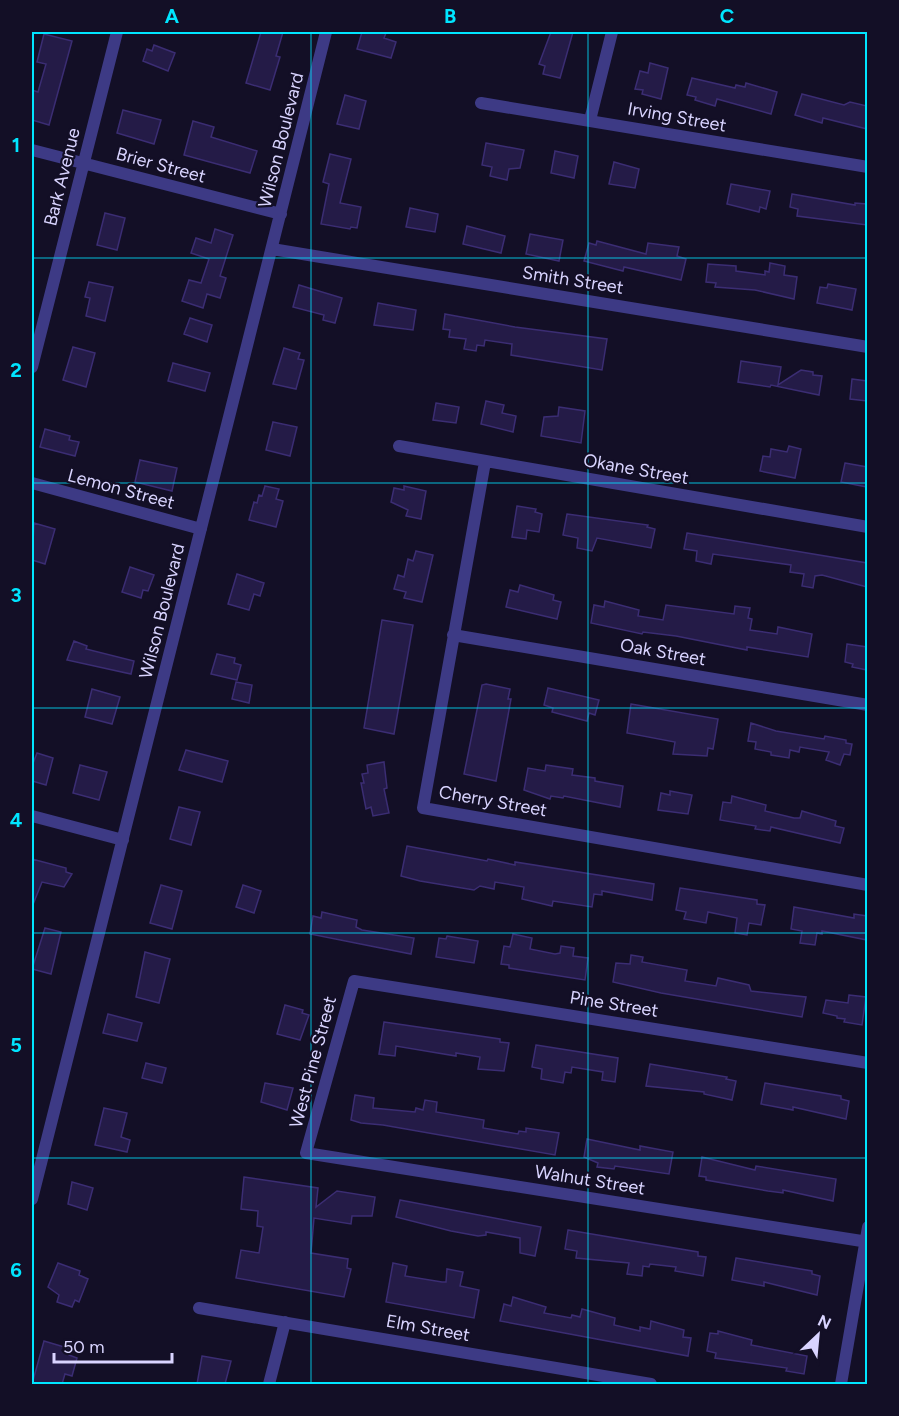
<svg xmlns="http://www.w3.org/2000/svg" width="899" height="1416" font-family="Figtree,sans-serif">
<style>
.building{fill:#241b47;stroke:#3b2d73;stroke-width:1.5}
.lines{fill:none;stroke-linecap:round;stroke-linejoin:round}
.minor{stroke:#3d3a85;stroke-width:12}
.grid{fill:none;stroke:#00e5ff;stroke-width:1.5;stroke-opacity:0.55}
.labels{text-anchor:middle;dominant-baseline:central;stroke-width:4.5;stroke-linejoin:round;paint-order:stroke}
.street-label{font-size:18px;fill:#d9d4ff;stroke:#130f26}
.neatline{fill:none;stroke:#00e5ff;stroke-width:2}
.grid-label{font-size:20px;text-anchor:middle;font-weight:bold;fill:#00e5ff}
</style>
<rect width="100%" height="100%" fill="#130f26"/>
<path class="building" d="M261,32H283L276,56L280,57L270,90L246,83Z
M362,32L386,33L384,38L396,42L391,58L357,49Z
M551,32H573L560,78L543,74L545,66L539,64Z
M44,34L72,41L49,125L32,120V90L38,92L46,64L37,62Z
M154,45L175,53L168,71L143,61L147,49L152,51Z
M650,63L668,68L661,99L642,94L643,90L635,89L640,71L648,73Z
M692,78L735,88L736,85L745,87L746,83L777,92L771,114L717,99L715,106L695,100L696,97L687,95Z
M802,94L844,105L850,102L867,106V129L823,118L822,123L795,115Z
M345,95L366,101L359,129L337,124Z
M123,110L161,120L154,144L117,133Z
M193,121L214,127L211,137L257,151L250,173L184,155Z
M486,143L524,150L520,168L509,169L507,180L490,176L492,167L482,165Z
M555,151L578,156L574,178L551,173Z
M330,154L351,159L340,203L361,207L357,228L351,227L350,229L321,224L329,184L323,182Z
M614,162L639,169L635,188L609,184Z
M731,184L770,191L766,209L760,207L759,212L727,204Z
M792,194L855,205V203L867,204V225L797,216L798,209L790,207Z
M410,208L438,214L435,232L406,227Z
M105,213L125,218L117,250L97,245Z
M467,226L505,236L501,253L463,244Z
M215,229L233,235L220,276L226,278L220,298L207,294L203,308L182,301L189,280L201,283L209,259L191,253L196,238L211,243Z
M530,234L563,240L559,261L526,254Z
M597,241L646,254L648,243L679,247L677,256L686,259L681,280L624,267L623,271L584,261L589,243L596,245Z
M770,263L785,266L784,275L797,277L794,299L755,290L715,287L716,283L706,282L708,264L736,266V271L765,275V271L769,272Z
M89,282L113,287L105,321L86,316L90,298L85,297Z
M828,284L856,289L852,310L817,303L820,287L827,288Z
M299,285L342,298L335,323L323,320L324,315L293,307Z
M378,303L416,310L413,330L374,325Z
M445,314L515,327L607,339L602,370L511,355L512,344L485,340L484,346L477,345L476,351L464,349L466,339L449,337L450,330L443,329Z
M190,318L212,325L207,342L184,334Z
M73,347L95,353L86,387L63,380Z
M284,348L300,353L298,359L304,360L296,389L273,384Z
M741,361L781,367L778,385L801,370L813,372V375L822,376L819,395L771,385L770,387L738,382Z
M173,363L210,373L205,391L168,381Z
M852,379L867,381V401L850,399Z
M486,401L504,405L502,413L516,416L513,432L481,424Z
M436,403L459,407L456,423L433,420Z
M559,407L585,411L581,443L541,436L544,417L558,416Z
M273,422L297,427L290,456L266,450Z
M45,429L70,436L69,440L79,442L75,456L40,447Z
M789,446L801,449L795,478L760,471L763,456L770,457L771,449L787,452Z
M140,460L177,468L172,491L135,482Z
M845,463L867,467V487L841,482Z
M265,486L279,489L276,499L283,501L276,527L249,520L254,502L257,503L259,495L262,496Z
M404,486L426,491L421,519L406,516L408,510L391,502L394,488L404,490Z
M517,506L536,509L535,512L542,514L539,532L527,530L526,539L512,537Z
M567,514L648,525L647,527L655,529L651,548L597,538L592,551L577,548L578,538L563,535Z
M34,523L55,529L45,564L32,560Z
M687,533L867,563V587L822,575L815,576L813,588L802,586L804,574L790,572L791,565L713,554L711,564L696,561L697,551L684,549Z
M416,551L433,555L422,602L404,598L406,592L394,589L398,575L404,577L408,559L413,561Z
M130,567L154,575L148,591L143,590L141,598L122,592Z
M237,574L264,583L260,596L254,594L249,610L228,604Z
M520,585L554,595L553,600L561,602L557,619L506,607L510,590L518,592Z
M605,601L639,610L638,616L663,620L666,605L734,614L735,606L750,608L748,618L752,619L750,630L777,634L778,627L812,634L808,657L747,647V650L676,636L643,632L642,634L591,623L594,605L604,607Z
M382,620L413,625L394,734L364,728Z
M74,641L87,646L86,649L134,661L131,674L67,660Z
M847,644L867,647V670L852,667L853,664L845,662Z
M217,654L235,658L234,663L241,665L237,680L211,674Z
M236,682L252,685L249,703L232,699Z
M486,684L510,689L508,699H511L496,781L464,774L482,685Z
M548,688L599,700L595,715L589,713L587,721L552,712L553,708L544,705Z
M92,689L120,697L112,724L85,717Z
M631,704L718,719L713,749L708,748L707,756L673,754L675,742L627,733Z
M751,723L776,731L824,739L825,736L846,740V743L852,744L850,755L844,754L840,765L826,760L829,752L800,747L799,752L790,750L789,758L771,755V752L755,749L756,742L748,741Z
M186,750L228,761L222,782L179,770Z
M37,753L53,758L46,785L32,781V766Z
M384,762L387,788L384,789L389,813L373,816L371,807L366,809L361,783H364L362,774L368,773L367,765Z
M80,765L107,772L99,800L73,793Z
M546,765L573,769L572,775L595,778V781L623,786L620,807L564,796L563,798L551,796L550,799L524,790L528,768L545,771Z
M670,791L692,795L688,814L658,810L661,793L670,795Z
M732,796L766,805L765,811L794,818H800L802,811L836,821L835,826L844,828L840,843L771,827L770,831L755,829L756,826L720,820L723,802L731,803Z
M179,807L200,812L191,845L170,839Z
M407,846L487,861L488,859L515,865V862L654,884L652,900L602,891V895L594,894L592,907L553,901L552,906L522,899L524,887L495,882L494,889L480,886L474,890L420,881L401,876Z
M32,859L66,868V872L72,874L64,887L42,882L32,907Z
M161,885L182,891L172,929L150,923Z
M243,885L261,891L254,913L236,907Z
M680,888L757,900V904L765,905L761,925L749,923L747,935L735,933L737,918L708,912L706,923L684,919L686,912L676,910Z
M794,907L854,918V914L867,916V940L822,931V934L817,933L815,945L800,943L802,931L791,929Z
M322,912L357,920L356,927L362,930L414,938L411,954L310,934L313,916L321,918Z
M45,928L61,932L51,974L32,969Z
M513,934L532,938L530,949L555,954L560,953L561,946L574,948L573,956L588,958L585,980L509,968V965L501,964L504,946L510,947Z
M447,936L478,941L474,963L436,957L439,938L446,939Z
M145,952L170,959L159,1003L136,997Z
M631,955L643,957L642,962L687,970L685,981L716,986L718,978L749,985L751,991L806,997L802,1017L661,993L613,982L616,963L630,964Z
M849,995L866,997L862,1025L844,1022L845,1019L837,1018V1016L823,1013L826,1000L848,1003Z
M285,1005L303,1010L302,1013L309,1015L300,1040L277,1034Z
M108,1014L142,1023L137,1041L103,1033Z
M384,1022L500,1039V1042L509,1043L504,1071L478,1069L480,1057L456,1053V1056L396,1046L395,1056L379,1054Z
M536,1045L618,1058L615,1082L602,1080L603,1072L572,1067L571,1073L565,1072L563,1083L541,1079L542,1069L532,1067Z
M146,1063L166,1068L162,1083L142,1078Z
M650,1064L727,1077L726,1079L736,1081L732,1100L704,1094V1092L646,1086Z
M265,1083L293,1088L287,1110L261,1102Z
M765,1083L841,1096V1099L849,1101L846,1119L793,1107V1110L761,1104Z
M355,1095L374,1098L373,1108L415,1112L416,1108L423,1110L425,1100L437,1102L436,1112L484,1120L483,1128L518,1134L519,1131L526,1132V1128L559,1133L555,1155L383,1125L361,1123L351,1120Z
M104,1108L127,1113L121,1137L130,1140L127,1152L95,1145Z
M587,1139L640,1150V1146L673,1152L669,1174L615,1166L614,1169L597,1167L598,1163L584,1157Z
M702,1157L755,1170L756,1166L836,1179L833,1201L783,1190V1193L768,1191L706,1180V1177L699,1176Z
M244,1177L318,1188L316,1207L337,1191L375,1197L372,1216H352L351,1224L314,1218L311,1253L348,1259L347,1268L351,1269L344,1297L236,1278L241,1250L259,1253L263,1227L257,1226L258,1211L241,1209Z
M72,1182L93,1188L87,1210L68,1204Z
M400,1200L541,1227L535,1256L520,1253V1238L486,1232V1235L478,1236L451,1231L396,1217Z
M568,1230L698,1252V1256L706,1257L703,1276L675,1271L676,1267L650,1264L649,1267L643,1266L642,1276L627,1274L629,1263L576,1258L577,1251L565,1249Z
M736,1258L812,1271V1274L820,1276L817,1295L764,1282V1286L732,1280Z
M58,1263L80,1271L79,1275L88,1279L79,1302L75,1300L72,1307L57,1302L59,1295L48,1287Z
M393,1263L407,1266L405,1276L442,1282H446L447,1269L463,1272L460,1286L479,1290L474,1318L386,1302Z
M513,1297L546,1307L544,1313L571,1318L572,1315L580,1317L582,1309L615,1318L614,1325L640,1331V1327L650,1329L651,1321L684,1330L683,1337L691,1338L688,1356L500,1321L504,1304L511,1306Z
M718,1331L752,1340L751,1345L807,1356L804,1374L786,1371L787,1368L715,1358L716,1353L707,1351L710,1333L718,1334Z
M44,1341L71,1349L69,1355L77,1358L72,1376L65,1374L62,1384H32Z
M202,1356L231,1361L225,1384H197Z"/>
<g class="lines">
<path class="minor" d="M481,103L868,167
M590,120L612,32
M32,150L281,214
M272,249L868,347
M32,367L117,32
M399,446L868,527
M485,462L423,808L868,885
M32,483L201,529
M453,635L868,705
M32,816L123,840
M868,1063L354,981L306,1153L868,1242
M32,1199L326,32
M199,1308L651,1384
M269,1384L285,1322
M841,1384L868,1227"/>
</g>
<path class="grid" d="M311,32V1384M588,32V1384M32,258H868M32,483H868M32,708H868M32,933H868M32,1158H868"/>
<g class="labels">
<g class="street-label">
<text transform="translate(677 117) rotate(10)">Irving Street</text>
<text transform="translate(281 140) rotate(-76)">Wilson Boulevard</text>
<text transform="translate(161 165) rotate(15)">Brier Street</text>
<text transform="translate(62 177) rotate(-76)">Bark Avenue</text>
<text transform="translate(573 280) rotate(9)">Smith Street</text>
<text transform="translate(636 469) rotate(10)">Okane Street</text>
<text transform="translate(121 489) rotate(15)">Lemon Street</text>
<text transform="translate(162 611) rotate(-76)">Wilson Boulevard</text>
<text transform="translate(663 652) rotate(10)">Oak Street</text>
<text transform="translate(493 801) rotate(10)">Cherry Street</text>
<text transform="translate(614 1004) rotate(9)">Pine Street</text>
<text transform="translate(313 1062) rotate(-75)">West Pine Street</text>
<text transform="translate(590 1180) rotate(9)">Walnut Street</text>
<text transform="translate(428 1328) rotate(10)">Elm Street</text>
</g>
</g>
<rect width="899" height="1416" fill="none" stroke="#130f26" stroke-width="66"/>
<g transform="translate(818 1335) rotate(26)" stroke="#130f26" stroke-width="4.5" paint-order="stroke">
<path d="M0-4.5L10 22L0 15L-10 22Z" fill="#d9d4ff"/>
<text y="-9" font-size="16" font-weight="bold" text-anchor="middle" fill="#d9d4ff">N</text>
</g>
<path d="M54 1353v9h118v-9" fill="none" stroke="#d9d4ff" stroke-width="3"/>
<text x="63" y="1353" font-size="18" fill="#d9d4ff" stroke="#130f26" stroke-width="4.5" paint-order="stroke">50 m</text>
<rect x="33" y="33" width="833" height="1350" class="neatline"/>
<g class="grid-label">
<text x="172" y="23">A</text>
<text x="450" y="23">B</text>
<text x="727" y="23">C</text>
<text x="16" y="152">1</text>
<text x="16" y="377">2</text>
<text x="16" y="602">3</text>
<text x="16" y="827">4</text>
<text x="16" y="1052">5</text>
<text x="16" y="1277">6</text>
</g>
</svg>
